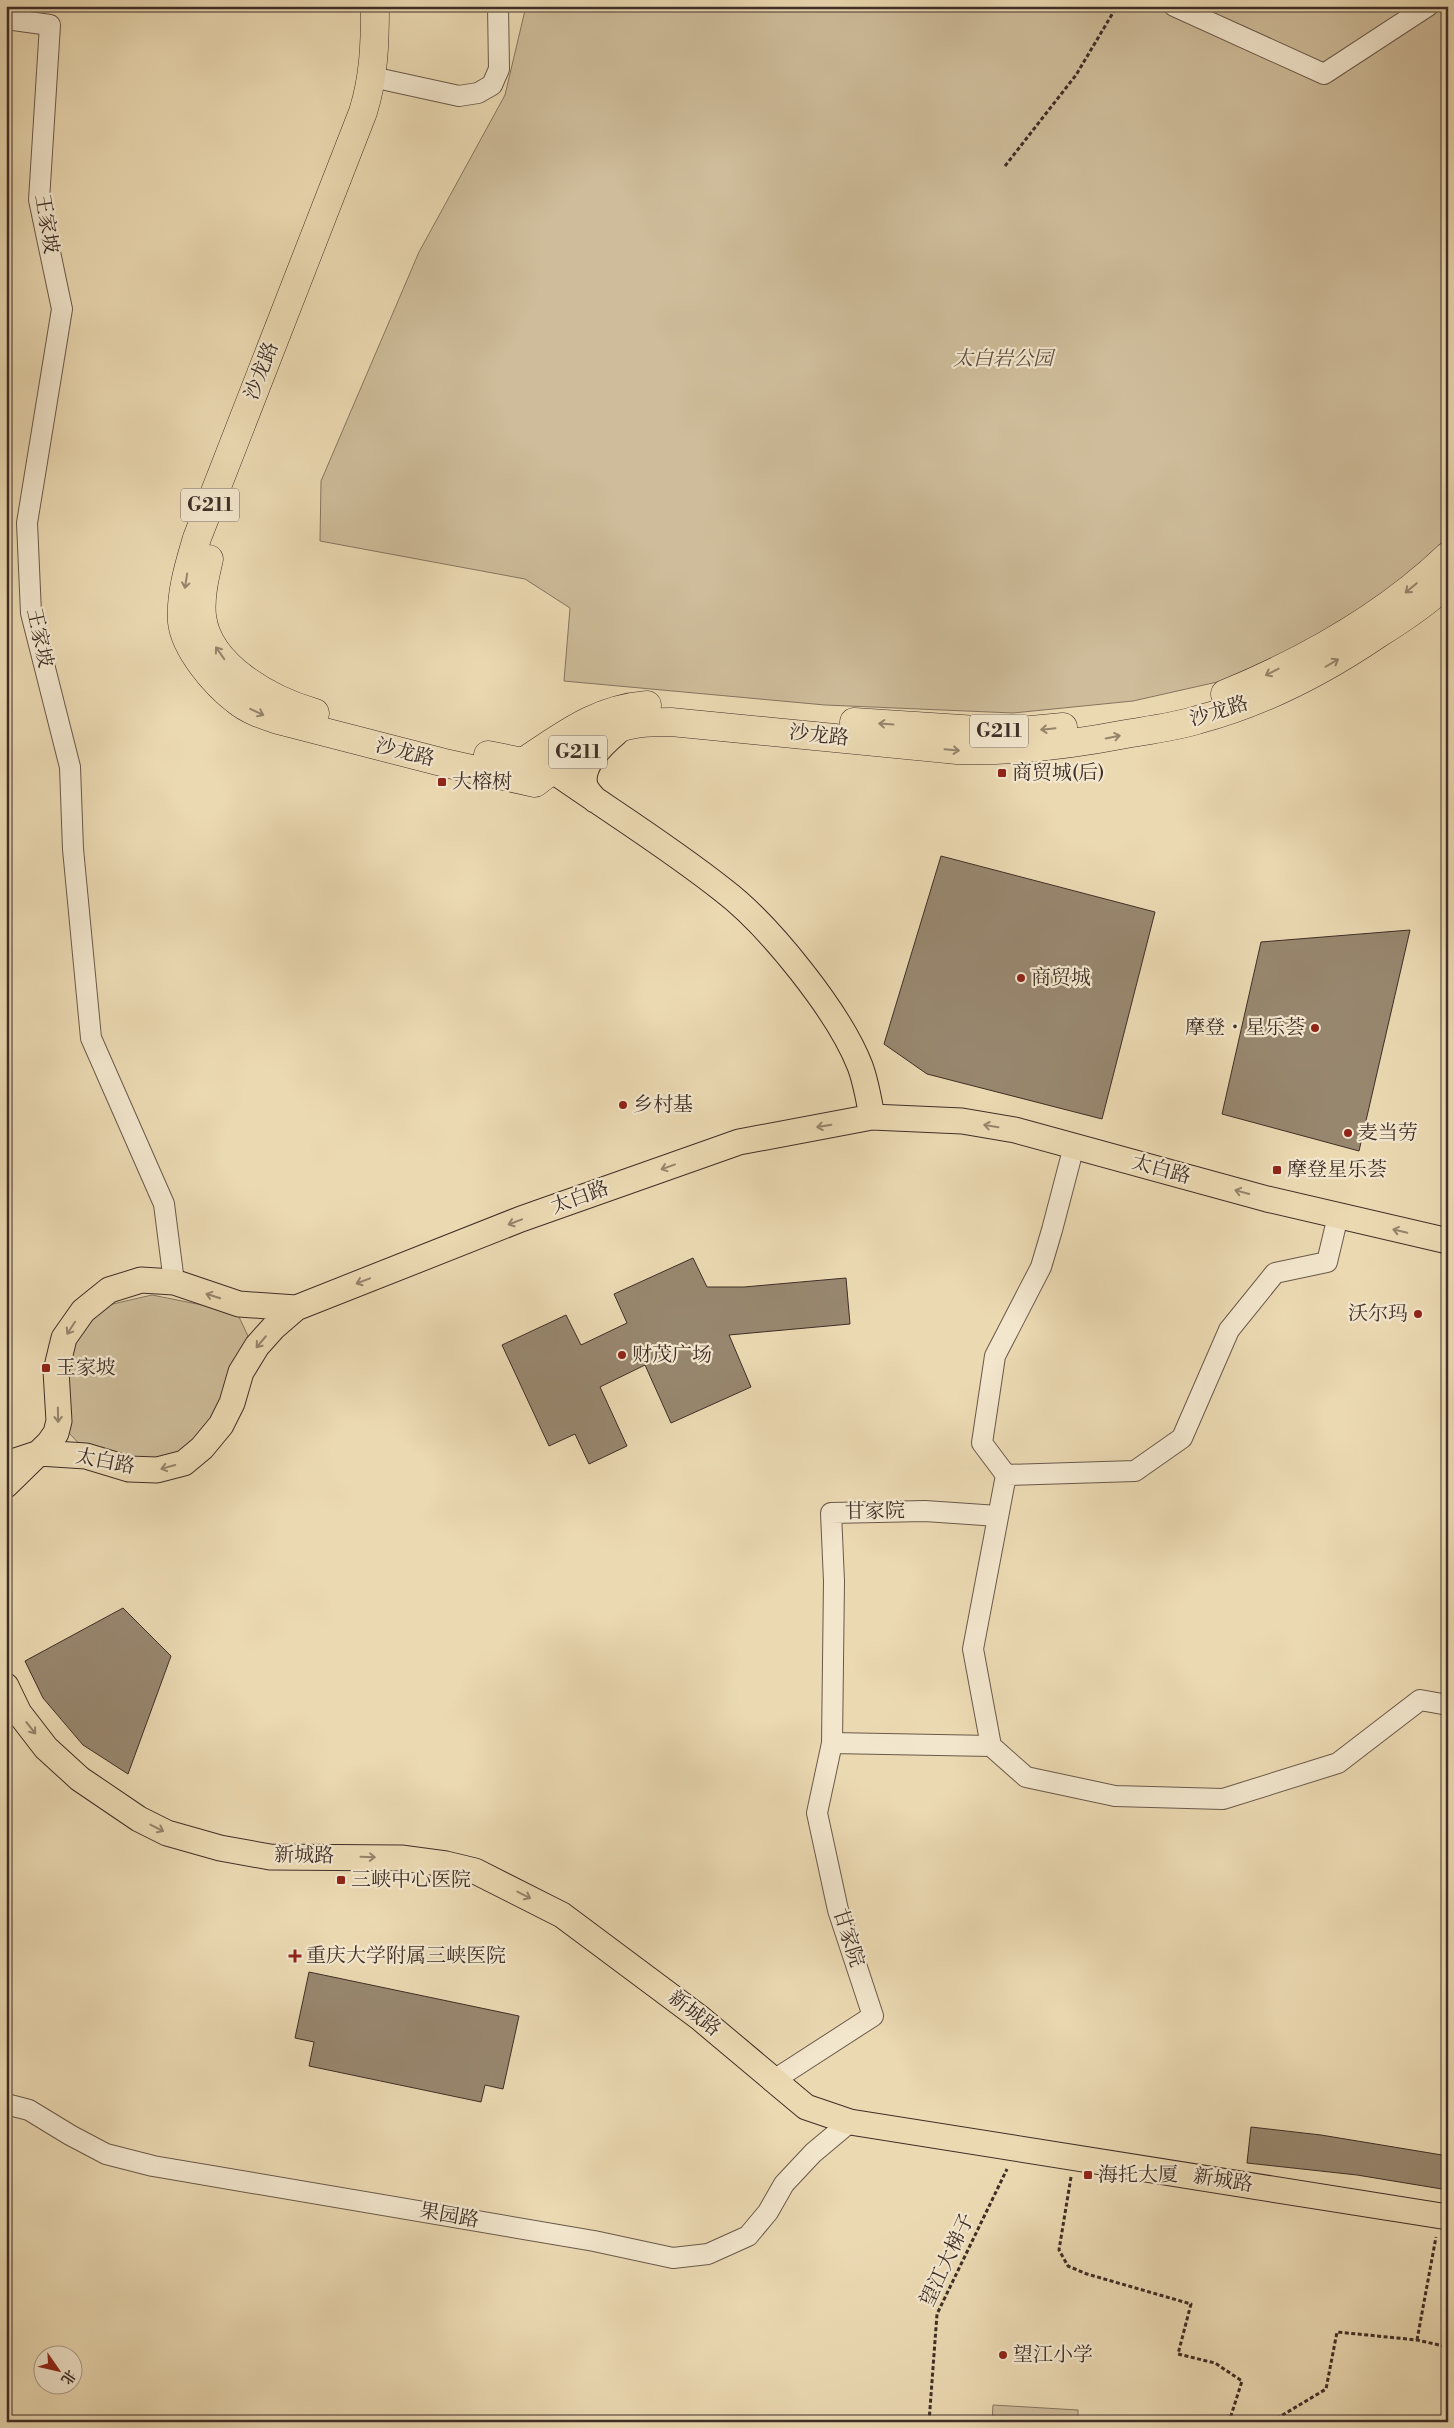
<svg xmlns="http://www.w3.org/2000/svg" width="1454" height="2428" font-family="'Libre Bodoni','Noto Serif SC',serif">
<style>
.green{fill:#cebc9a;stroke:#867560}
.building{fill:#98876f;stroke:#3f2e27}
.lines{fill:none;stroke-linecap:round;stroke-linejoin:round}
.minor-casing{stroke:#6a594a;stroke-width:22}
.major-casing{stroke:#3f2e27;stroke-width:27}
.highway-casing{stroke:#3f2e27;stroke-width:29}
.path{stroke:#3f2e27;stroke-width:3;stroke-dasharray:4 2.5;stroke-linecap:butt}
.minor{stroke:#f2e6cd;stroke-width:20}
.major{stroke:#ebd9b2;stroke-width:25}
.highway{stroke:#ebd9b2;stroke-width:28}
.oneway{stroke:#95846c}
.poi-dot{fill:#8f2418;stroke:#f2e6cd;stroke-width:2}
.labels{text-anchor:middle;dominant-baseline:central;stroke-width:4.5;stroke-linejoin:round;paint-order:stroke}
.shield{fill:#f2e6cd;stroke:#756559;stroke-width:1}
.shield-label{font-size:19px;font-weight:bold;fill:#3f2e27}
.street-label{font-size:20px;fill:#3f2e27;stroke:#f2e6cd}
.park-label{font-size:20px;font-style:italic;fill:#5c4a3e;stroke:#f2e6cd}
.poi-label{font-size:20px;fill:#3f2e27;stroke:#f2e6cd;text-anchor:start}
</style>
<rect width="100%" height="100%" fill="#ebd9b2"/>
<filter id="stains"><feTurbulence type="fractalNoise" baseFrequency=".004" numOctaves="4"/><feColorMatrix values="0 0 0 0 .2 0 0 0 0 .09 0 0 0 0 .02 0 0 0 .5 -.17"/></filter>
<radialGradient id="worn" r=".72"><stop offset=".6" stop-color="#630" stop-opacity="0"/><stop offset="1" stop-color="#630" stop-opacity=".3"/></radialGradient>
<path class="green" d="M526,6H1448V541L1380,596L1303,643L1235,678L1133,701L1013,713L825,705L564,681L570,608L525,579L320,541L321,481L419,252L505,95Z
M152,1295L202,1305L239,1317L248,1336L232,1370L212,1426L184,1454L152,1466L86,1451L69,1433L64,1392L71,1342L104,1306Z
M993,2405L1078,2410V2422H992Z"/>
<path class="building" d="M941,856L1155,912L1102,1119L927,1074L884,1044Z
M1410,930L1359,1151L1222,1114L1261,942Z
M693,1258L707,1287H744L846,1278L850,1324L729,1335L751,1387L671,1423L645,1365L600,1387L627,1446L589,1464L575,1434L549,1446L502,1345L566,1315L581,1345L627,1323L614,1294Z
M123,1608L171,1656L128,1774L83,1745L43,1698L25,1661Z
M309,1972L519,2016L503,2089L485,2085L481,2102L309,2066L314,2042L295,2038Z
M1251,2127L1321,2135L1448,2156V2190L1357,2175L1247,2163Z"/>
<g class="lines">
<defs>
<path id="minor" d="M1174,6L1324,74L1428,6
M6,19L50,25L39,200L62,309L27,523L31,613L70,767L73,849L91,1038L164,1204L174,1282
M372,77L459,96L478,93L492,85L499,69L498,6
M1338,1216L1327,1262L1275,1273L1229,1330L1182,1438L1135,1471L1006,1475L973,1649L991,1746L1026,1777L1115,1796L1223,1799L1338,1763L1420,1700L1448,1705
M1006,1475L982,1443L995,1356L1041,1267L1052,1230L1074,1146
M832,1743L834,1581L831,1513L925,1511L998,1516
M774,2080L873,2016L838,1910L817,1813L832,1743L991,1746
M6,2104L29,2110L70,2135L106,2154L153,2166L594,2241L673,2258L708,2254L748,2236L768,2212L784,2184L813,2153L850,2122"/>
<path id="major" d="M534,765L552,770C609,810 669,847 723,890C769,925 839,1012 860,1066C866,1082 869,1100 872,1117
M595,800C592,796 588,792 586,788C577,768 603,744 616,733
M6,1464L39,1453L86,1456L129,1469L157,1470L184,1463L202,1448L221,1425L232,1403L241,1372L257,1346L274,1327L296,1308L521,1219L739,1142L872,1117L962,1121L1015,1130L1267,1199L1448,1241
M6,1485L49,1443L56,1433L59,1421L56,1371L64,1338L83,1311L109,1290L141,1280L174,1282L239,1304L296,1308
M6,1686L19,1713L46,1748L80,1779L139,1819L167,1833L220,1848L270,1857L401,1858L446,1864L475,1871L562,1915L700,2018L806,2107L850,2122L1448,2217"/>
<path id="highway" d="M375,6C375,43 374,77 363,112L197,538C189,565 180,594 182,622C185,649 215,684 236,700C248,710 263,715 278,720L449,764L535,783C560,764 595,734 626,726C640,722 656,722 671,722L957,750C1015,752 1069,745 1126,734C1150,730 1174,727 1197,720C1262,703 1322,672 1378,634C1402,619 1428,602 1448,582
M209,559C205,576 200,597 202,616C208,667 271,700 315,713
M1225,694C1305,661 1385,616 1448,556
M854,722L1008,732L1063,727
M488,755L523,762C564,735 596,709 647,705"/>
</defs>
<use href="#minor" class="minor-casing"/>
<use href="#major" class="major-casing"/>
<use href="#highway" class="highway-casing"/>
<path class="path" d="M1005,166L1076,75L1117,6
M1071,2177L1059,2250L1068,2266L1087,2274L1191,2304L1178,2354L1215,2363L1242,2381L1229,2422
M1417,2340L1436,2237
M929,2422L937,2314L1007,2169
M1271,2422L1326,2389L1337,2332L1417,2340L1448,2347"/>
<use href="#minor" class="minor"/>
<use href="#major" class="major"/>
<use href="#highway" class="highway"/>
</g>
<defs><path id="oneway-shaft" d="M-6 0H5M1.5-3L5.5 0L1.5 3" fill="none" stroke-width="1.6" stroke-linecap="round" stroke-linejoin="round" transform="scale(1.25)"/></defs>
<g class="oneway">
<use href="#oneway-shaft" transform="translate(186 581) rotate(99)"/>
<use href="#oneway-shaft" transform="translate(1411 588) rotate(140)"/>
<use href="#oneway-shaft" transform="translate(220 653) rotate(-125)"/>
<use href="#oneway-shaft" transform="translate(1332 663) rotate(-30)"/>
<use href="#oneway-shaft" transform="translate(1272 672) rotate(153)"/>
<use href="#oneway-shaft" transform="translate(257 712) rotate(25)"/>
<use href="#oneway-shaft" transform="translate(886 724) rotate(-176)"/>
<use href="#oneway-shaft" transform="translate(1048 729) rotate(174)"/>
<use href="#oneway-shaft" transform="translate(1113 737) rotate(-11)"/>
<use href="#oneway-shaft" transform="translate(952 750) rotate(5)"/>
<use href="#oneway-shaft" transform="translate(824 1126) rotate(170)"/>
<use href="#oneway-shaft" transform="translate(991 1126) rotate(-171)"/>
<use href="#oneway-shaft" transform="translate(668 1167) rotate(160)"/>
<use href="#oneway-shaft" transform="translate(1242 1192) rotate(-165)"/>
<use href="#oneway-shaft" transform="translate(515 1222) rotate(159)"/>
<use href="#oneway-shaft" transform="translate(1400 1231) rotate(-167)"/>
<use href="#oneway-shaft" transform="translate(363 1281) rotate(159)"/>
<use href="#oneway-shaft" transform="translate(213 1296) rotate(-162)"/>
<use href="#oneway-shaft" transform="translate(71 1328) rotate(123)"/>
<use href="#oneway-shaft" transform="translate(261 1342) rotate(130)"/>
<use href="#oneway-shaft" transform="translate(58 1415) rotate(89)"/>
<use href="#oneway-shaft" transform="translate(168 1467) rotate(165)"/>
<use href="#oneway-shaft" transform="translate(31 1728) rotate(52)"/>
<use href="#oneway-shaft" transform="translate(157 1828) rotate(27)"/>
<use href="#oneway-shaft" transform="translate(368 1857) rotate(2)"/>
<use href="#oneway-shaft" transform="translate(524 1895) rotate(27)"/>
</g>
<g class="poi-dot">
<rect x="997" y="768" width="10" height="10" rx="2.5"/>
<rect x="437" y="777" width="10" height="10" rx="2.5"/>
<circle cx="1021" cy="978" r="5"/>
<circle cx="1315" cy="1028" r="5"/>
<circle cx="623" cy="1105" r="5"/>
<circle cx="1348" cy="1133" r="5"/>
<rect x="1272" y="1165" width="10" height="10" rx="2.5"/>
<circle cx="1418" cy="1314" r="5"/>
<circle cx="622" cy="1355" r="5"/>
<rect x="41" y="1363" width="10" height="10" rx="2.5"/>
<rect x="336" y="1875" width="10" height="10" rx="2.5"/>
<path d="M292.5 1948.5h5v5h5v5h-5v5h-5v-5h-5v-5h5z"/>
<rect x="1083" y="2170" width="10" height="10" rx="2.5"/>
<circle cx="1003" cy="2355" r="5"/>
</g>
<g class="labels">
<g class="shield">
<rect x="181" y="488.5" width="58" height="33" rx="4"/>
<rect x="970" y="714.5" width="58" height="33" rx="4"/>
<rect x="549" y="735.5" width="58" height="33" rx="4"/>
</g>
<g class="shield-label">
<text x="210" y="505">G211</text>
<text x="999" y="731">G211</text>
<text x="578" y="752">G211</text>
</g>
<g class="street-label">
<text transform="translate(46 224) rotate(81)">王家坡</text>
<text transform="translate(262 371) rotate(-69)">沙龙路</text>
<text transform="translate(39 638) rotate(78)">王家坡</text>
<text transform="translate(1219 712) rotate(-17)">沙龙路</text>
<text transform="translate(819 736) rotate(6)">沙龙路</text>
<text transform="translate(405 753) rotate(14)">沙龙路</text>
<text transform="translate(1161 1170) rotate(15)">太白路</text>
<text transform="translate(580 1198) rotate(-20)">太白路</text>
<text transform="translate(105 1462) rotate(11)">太白路</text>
<text transform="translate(875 1512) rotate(-1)">甘家院</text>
<text transform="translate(304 1856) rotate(1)">新城路</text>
<text transform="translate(848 1938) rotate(72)">甘家院</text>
<text transform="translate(694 2014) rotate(38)">新城路</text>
<text transform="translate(1223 2181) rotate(9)">新城路</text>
<text transform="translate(449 2216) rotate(10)">果园路</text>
<text transform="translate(948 2260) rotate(-65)">望江大梯子</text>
</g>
<g class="park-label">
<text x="1003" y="359">太白岩公园</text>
</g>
<g class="poi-label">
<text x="1012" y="773">商贸城(后)</text>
<text x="452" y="782">大榕树</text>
<text x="1031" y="978">商贸城</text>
<text x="1305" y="1028" text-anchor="end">摩登・星乐荟</text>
<text x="633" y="1105">乡村基</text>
<text x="1358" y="1133">麦当劳</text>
<text x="1287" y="1170">摩登星乐荟</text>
<text x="1408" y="1314" text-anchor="end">沃尔玛</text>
<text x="632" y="1355">财茂广场</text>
<text x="56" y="1368">王家坡</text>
<text x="351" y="1880">三峡中心医院</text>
<text x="306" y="1956">重庆大学附属三峡医院</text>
<text x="1098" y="2175">海托大厦</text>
<text x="1013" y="2355">望江小学</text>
</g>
</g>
<rect width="1454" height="2428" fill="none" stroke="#ebd9b2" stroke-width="25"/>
<rect x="8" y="8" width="1439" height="2413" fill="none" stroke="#3f2e27" stroke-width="2.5"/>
<rect x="12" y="12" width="1429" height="2403" fill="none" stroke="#3f2e27"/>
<g transform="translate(58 2370) rotate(124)"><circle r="24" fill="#f2e6cd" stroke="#aa9c8b"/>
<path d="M0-4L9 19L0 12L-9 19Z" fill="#8f2418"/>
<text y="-8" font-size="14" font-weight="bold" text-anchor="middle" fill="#3f2e27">北</text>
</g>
<rect width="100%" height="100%" filter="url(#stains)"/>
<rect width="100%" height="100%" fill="url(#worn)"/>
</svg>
